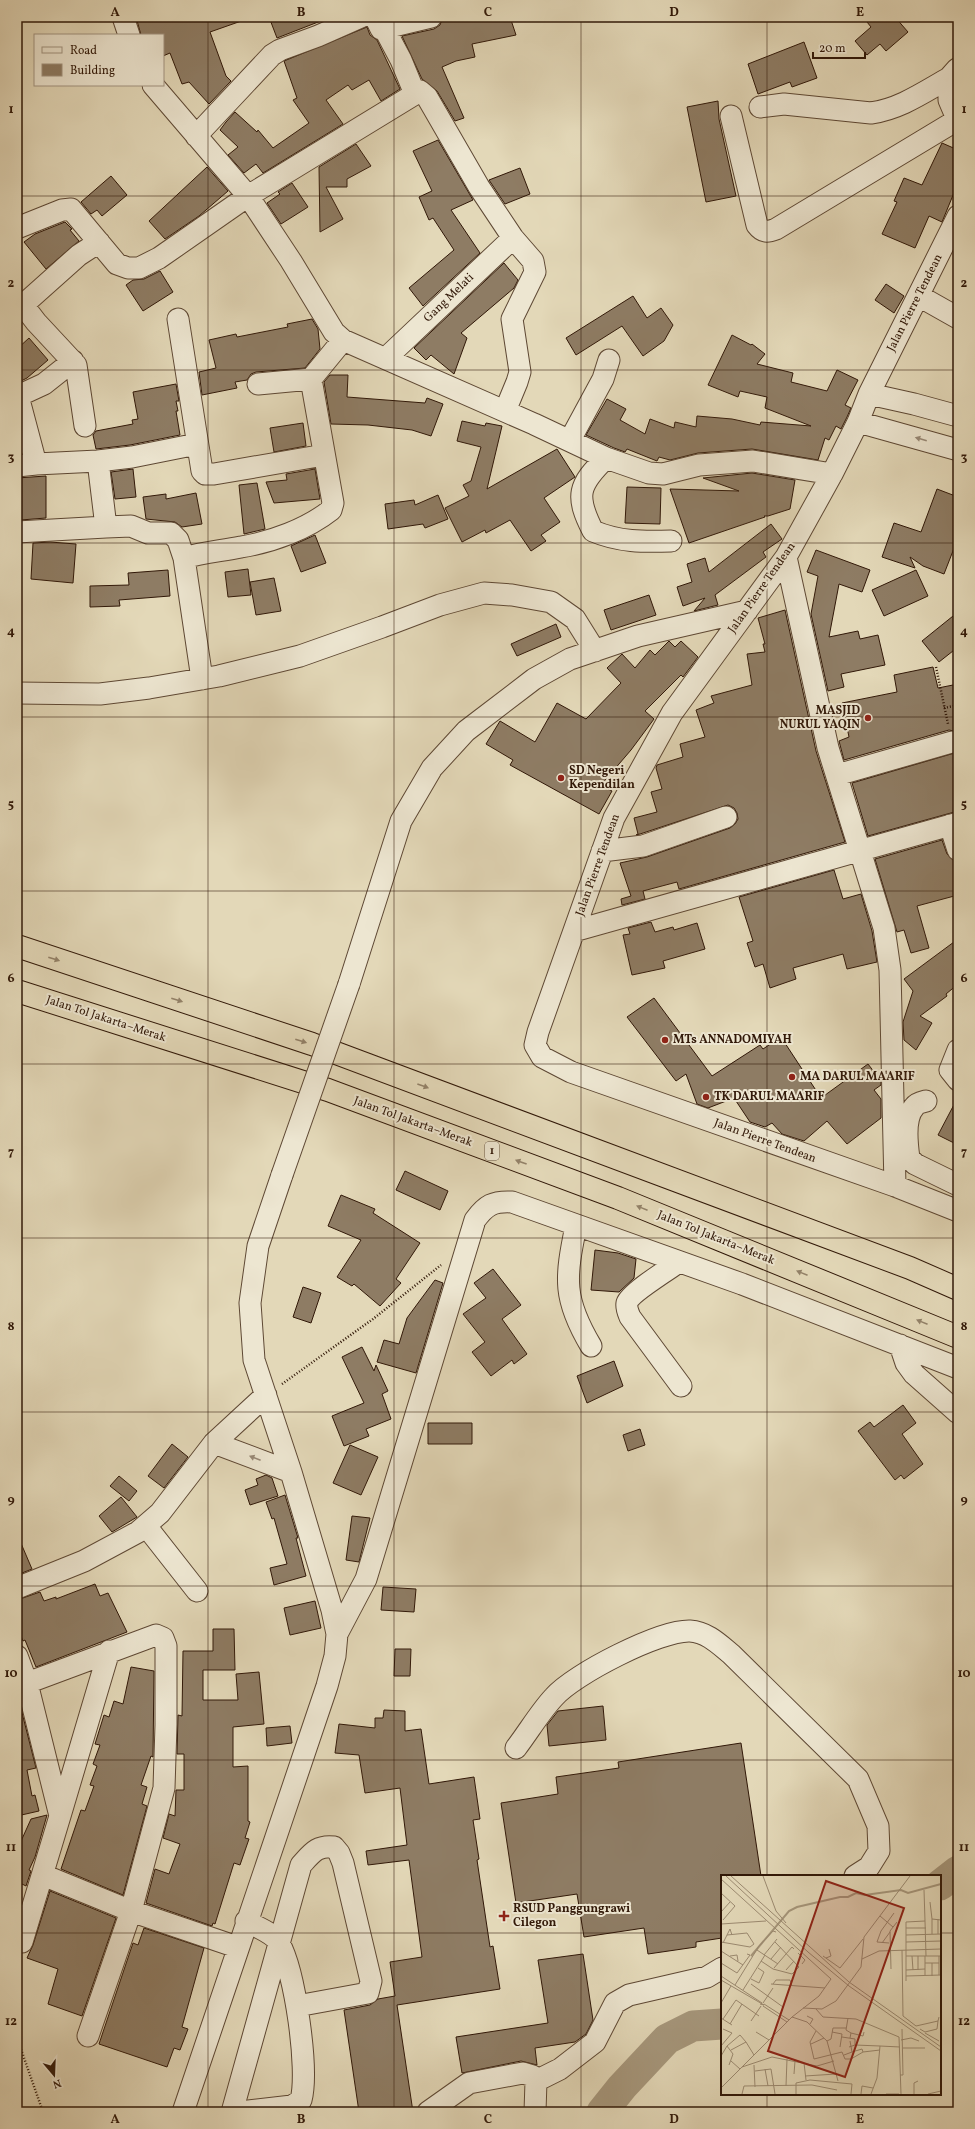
<svg xmlns="http://www.w3.org/2000/svg" width="975" height="2129" font-family="Vollkorn,serif">
<style>
.lines{fill:none;stroke-linecap:round;stroke-linejoin:round}
.river{stroke:#a6977c;stroke-width:31}
.building{fill:#8e7c64;stroke:#311808}
.minor-casing{stroke:#5e4834;stroke-width:23}
.highway-casing{stroke:#311808;stroke-width:24}
.path{stroke:#311808;stroke-width:2.5;stroke-dasharray:1 2;stroke-linecap:butt}
.minor{stroke:#ede6d1;stroke-width:21}
.highway{stroke:#e3d8b8;stroke-width:22}
.minor-bridge-casing{stroke:#5e4834;stroke-width:23;stroke-linecap:butt}
.minor-bridge{stroke:#ede6d1;stroke-width:21}
.oneway{fill:#988977}
.oneway2{fill:#938269}
.grid{fill:none;stroke:#311808;stroke-width:1;stroke-opacity:0.55}
.poi-dot{fill:#8f2418;stroke:#ede6d1;stroke-width:1.5}
.labels{text-anchor:middle;dominant-baseline:central;stroke-width:4;stroke-linejoin:round;paint-order:stroke}
.shield{fill:#ede6d1;stroke:#695644;stroke-width:1}
.shield-label{font-size:11px;font-weight:bold;fill:#311808}
.street-label{font-size:12px;fill:#311808;stroke:#ede6d1}
.poi-label{font-size:12px;font-weight:bold;fill:#311808;stroke:#ede6d1;text-anchor:start}
.inset-river{fill:none;stroke:#a6977c;stroke-width:2}
.inset-road{fill:none;stroke:#9c8b72;stroke-width:1}
.view{fill:#8f2418;fill-opacity:0.15;stroke:#8f2418;stroke-width:2}
.inset-edge{fill:none;stroke:#311808;stroke-width:2}
.neatline{fill:none;stroke:#311808;stroke-width:1.5}
.grid-label{font-size:13px;text-anchor:middle;font-weight:bold;fill:#311808}
</style>
<rect width="100%" height="100%" fill="#e3d8b8"/>
<filter id="stains"><feTurbulence type="fractalNoise" baseFrequency=".005" numOctaves="4"/><feColorMatrix values="0 0 0 0 .2 0 0 0 0 .09 0 0 0 0 .02 0 0 0 .5 -.17"/></filter>
<radialGradient id="worn" r=".72"><stop offset=".6" stop-color="#630" stop-opacity="0"/><stop offset="1" stop-color="#630" stop-opacity=".3"/></radialGradient>
<g class="lines">
<path class="river" d="M940,1885L958,1871
M602,2112L622,2087L667,2039L693,2026L722,2024"/>
</g>
<path class="building" d="M136,17H247V19L210,32L226,76L231,81L209,104L189,82L182,84L170,53L163,56V35H141Z
M269,17H331L277,38Z
M443,17H510L516,35L472,44L475,57L456,61L442,67L464,118L455,121L437,91L422,79L402,36L434,29L440,25Z
M863,17H895L908,32L886,51L880,44L867,55L855,41L871,27Z
M367,27L370,35L377,40L400,89L381,101L369,80L352,90L348,85L326,100L343,124L263,173L256,164L244,173L228,155L238,147L220,130L226,122L235,112L257,132L258,130L273,148L309,123L293,100L297,98L284,61Z
M804,42L817,78L792,87L790,82L758,94L748,64Z
M718,101L719,119L736,196L706,202L687,107Z
M438,140L473,200L451,210L480,253L423,306L409,288L454,250L433,218L429,220L419,197L432,191L413,151Z
M942,143L958,150V183L942,222L929,216L915,248L882,234L897,202L894,201L904,178L922,185Z
M356,144L371,166L347,179V187H326L343,219L320,232L319,167Z
M207,167L228,191L199,216L165,239L149,221Z
M520,168L530,194L505,204L489,180Z
M111,176L127,195L102,216L97,210L91,214L81,202Z
M292,183L308,207L281,224L267,203L280,194L278,192Z
M65,222L72,229L70,230L79,241L46,269L24,242L35,234Z
M504,263L518,280L514,288L461,333L467,338L454,374L431,355L426,360L414,348Z
M160,271L173,292L143,311L126,285L133,280L144,279Z
M886,284L904,296L894,313L875,300Z
M633,296L647,318L661,308L673,325L664,341L643,356L622,326L576,355L566,338Z
M312,319L318,329L320,349L305,368L256,372L251,374L247,380L235,382L237,388L202,395L199,372L216,368L209,340L236,334L237,337L288,327L287,324Z
M732,335L751,345L752,344L765,354L757,364L793,373L791,382L827,391L837,370L858,380L845,405L851,408L847,417L841,429L836,426L829,440L825,438L818,460L752,449L698,453L670,460L659,457L657,461L627,449L625,452L614,448L586,435L607,399L626,409L620,420L645,434L650,419L674,428L675,422L696,427L697,416L732,419L760,425L761,422L811,426L765,408L767,397L740,391L738,397L708,385Z
M29,338L48,360L27,378L17,383V349Z
M330,375H348L347,397L425,403L427,398L443,404L431,436L412,430L368,425L331,424L324,382Z
M176,384L179,401H176L178,411H176L180,435L130,445L96,449L93,435L96,431L133,424L132,420L138,419L133,392Z
M462,421L485,426L486,423L502,426L487,489L557,449L575,477L544,498L560,522L541,535L546,541L531,551L510,520L486,533L485,530L462,542L445,508L469,496L463,485L471,481L481,447L457,441Z
M303,423L306,446L274,452L270,428Z
M133,469L136,497L115,499L111,472Z
M315,469L320,499L274,503L266,482L287,480L286,474Z
M752,473L795,480L790,509L768,516H764L765,517L689,543L670,489L739,491L703,478Z
M46,476V518L21,520V498H17V478Z
M257,483L265,529L244,534L239,485Z
M627,487L661,488L660,524L625,523Z
M937,489L958,497V538L944,574L923,566L910,557L915,568L882,557L894,523L921,532Z
M196,493L202,524L182,527L175,522L146,519L143,497L166,494V499Z
M438,495L448,519L425,528L423,524L388,529L385,504L414,500L415,505Z
M771,524L782,539L763,552L766,557L715,595L718,605L694,611L705,598L683,606L677,587L692,582L687,564L705,558L709,572Z
M315,535L326,563L301,572L291,546Z
M50,542L76,544L73,583L31,579L33,543Z
M816,550L870,570L862,592L839,584L829,637L858,631L860,639L878,635L885,665L841,674L844,687L828,691L811,614L818,576L807,572Z
M248,569L251,595L228,597L225,572Z
M168,570L170,596L119,600L120,606L90,607V586L129,585L128,573Z
M916,570L928,596L884,616L872,590Z
M274,578L281,611L256,615L250,582Z
M649,595L656,615L611,630L604,610Z
M785,610L816,751L845,842L679,889L677,882L643,891L645,899L622,905L621,899L631,896L620,863L647,857L730,828L735,824L738,819L737,813L734,808L728,805L640,834L636,835L638,834L634,818L657,812L651,792L662,789L656,768L657,765L683,757L680,744L705,737L696,710L714,703L711,696L752,685L747,654L765,652L763,644H765L758,618Z
M958,612V647L939,662L922,641Z
M556,624L561,637L517,656L511,644Z
M669,641L675,647L681,641L698,657L683,677L681,675L645,711L654,719L631,750L601,785L612,791L599,814L510,765L513,760L486,744L500,721L535,742L557,703L586,719L621,683L607,668L622,654L635,668L650,650L655,655Z
M933,667L938,688L958,684V732L949,730L844,760L839,741L849,737L842,703L897,692L894,675Z
M958,752V811L868,836L852,783Z
M942,840L947,854L954,861L958,872V895L917,906L929,948L911,953L904,930L897,932L875,859Z
M834,870L843,899L861,894L872,931L877,962L847,969L843,954L793,968L796,979L770,988L763,964L755,967L747,943L753,941L739,897Z
M651,922L655,932L673,927L674,930L697,923L705,949L663,961L665,968L632,975L623,935L630,934L628,928Z
M958,939V984L946,994L947,996L920,1016L932,1023L916,1050L904,1040L903,1022L913,991L904,979Z
M654,998L712,1076L760,1045L763,1049L781,1037L821,1098L868,1064L881,1081V1085L874,1090L881,1099V1118L847,1144L827,1121L804,1141L782,1134L772,1123L765,1127L750,1122L734,1098L708,1108L697,1104L686,1074L676,1081L627,1017Z
M958,1097V1145L938,1135Z
M405,1171L448,1191L440,1210L396,1190Z
M341,1195L375,1209L373,1213L420,1243L396,1279L401,1283L380,1306L354,1284L352,1286L337,1277L361,1240L328,1226Z
M595,1250L618,1253L636,1259L634,1278L619,1292L591,1290Z
M493,1269L521,1305L502,1319L527,1354L514,1364L512,1360L491,1376L472,1352L485,1342L463,1314L486,1298L474,1283Z
M435,1280L443,1283L416,1373L377,1362L384,1340L399,1344L407,1318Z
M303,1287L321,1293L311,1323L293,1317Z
M362,1347L374,1371L376,1365L388,1391L382,1394L391,1419L366,1429L369,1436L344,1446L332,1416L364,1403L342,1357Z
M614,1361L623,1386L587,1403L577,1376Z
M903,1405L916,1423L902,1434L923,1464L904,1479L901,1475L895,1480L858,1431L870,1422L874,1427Z
M428,1423H472V1444H428Z
M640,1429L645,1445L628,1451L623,1435Z
M172,1444L188,1457L164,1488L148,1476Z
M350,1445L378,1457L361,1495L333,1483Z
M266,1475L272,1478L278,1496L250,1505L245,1490L258,1485L256,1479Z
M119,1476L137,1491L129,1501L110,1486Z
M285,1495L298,1538H296L306,1576L274,1585L270,1568L287,1564L274,1518L272,1519L266,1502Z
M121,1497L137,1517L112,1532L99,1516Z
M352,1516L370,1518L359,1562L346,1560Z
M17,1534L32,1569L17,1575Z
M95,1584L100,1596L108,1593L127,1632L36,1667L25,1640L23,1641L17,1626V1600L40,1592L44,1601L56,1597V1599Z
M383,1587L416,1589L414,1612L381,1610Z
M315,1601L321,1628L290,1635L284,1608Z
M213,1629H234L235,1670H203V1700H238L236,1674L259,1672L264,1724L233,1727V1767L248,1766V1821L250,1822L245,1838L249,1839L240,1865L234,1863L215,1924L213,1923L212,1926L146,1903L155,1869L169,1874L180,1844L163,1838L169,1814L175,1816L176,1790H184V1754H177L178,1715L182,1716L183,1651H213Z
M395,1649H411L410,1676H394Z
M131,1667L154,1671L153,1757L151,1756L141,1785L147,1787L142,1804L147,1806L123,1895L61,1869L81,1810L85,1811L94,1786L90,1785L97,1766L93,1764L100,1745L95,1744L104,1715L109,1717L114,1701L123,1704Z
M17,1693L36,1768L27,1770L32,1796L35,1795L39,1811L17,1816Z
M603,1706L606,1740L549,1746L547,1725L558,1711Z
M384,1710L405,1711V1731L421,1729L429,1784L474,1777L480,1819L473,1820L479,1859L477,1860L490,1947L493,1946L500,1989L397,2005L413,2112H359L344,2010L370,2005L378,1999L395,1996L390,1962L422,1957L409,1860L368,1865L366,1851L407,1845L400,1788L365,1793L359,1755L335,1753L339,1724L375,1728V1718H383Z
M290,1726L292,1743L267,1746L266,1728Z
M741,1743L761,1876H722V1938L696,1942V1947L648,1954L644,1928L584,1937L577,1894L516,1903L501,1803L558,1794L556,1777L619,1768L618,1762Z
M47,1815L35,1857L29,1870L31,1871L26,1886L22,1884L17,1896V1850L31,1819Z
M50,1891L116,1918L82,2016L48,2004L58,1969L27,1958L33,1945Z
M144,1928L204,1948L182,2027L188,2029L180,2050L174,2048L167,2067L99,2044L133,1943L138,1945Z
M583,1954L593,2020L586,2034L575,2042L535,2048L537,2065L521,2061L462,2073L456,2037L548,2023L538,1960Z"/>
<g class="lines">
<defs>
<path id="minor" d="M123,17L129,35
M376,19L381,29L431,17
M384,28L401,60L415,94
M957,69L949,78V100L958,121
M153,85L248,196L291,261L334,332L343,340L534,424L606,458L649,473L663,474L699,465L753,461L832,474
M760,107L784,104L871,113C900,109 924,92 949,78
M731,116L757,225C763,233 768,232 776,229L957,120
M196,136L272,55L280,50L318,36L361,17
M958,216L869,394L858,422L832,474L786,557L672,713L614,818L538,1032L535,1045L542,1057L571,1072L895,1186L958,1211
M17,228L62,210L71,209L117,264L128,268H139L159,258L248,196L420,91L427,97L479,187L513,238L533,261L535,272L512,319L520,372L517,382L505,411
M919,296L958,318
M178,319L202,471L205,474H214L324,455
M386,358L513,238
M73,361L44,384L18,396L36,464L98,461L132,457L197,444
M258,384L311,379
M869,394L914,404L958,416
M858,422L958,450
M85,426L76,365L36,322L23,305L79,255L99,242
M570,440L603,379L609,360
M606,458C578,485 575,496 593,531C619,542 643,542 671,541
M98,461L106,527L131,526L148,533H171L178,540L184,558L202,679
M17,466L36,464
M17,532L106,527
M786,557L828,748L884,928L890,970L895,1186
M184,558C203,552 222,551 241,547C272,542 307,529 331,510L333,503L311,379L343,340
M17,693L100,694L149,688L219,676L300,656L382,627L440,605L484,593L512,595L551,602L575,619L595,651
M837,775L952,742
M950,825L958,850
M602,851L643,846L726,817
M574,931L958,823
M349,984L401,821L432,768L466,731L534,679L570,659L638,636L747,611
M958,1050L950,1070L958,1080
M926,1101C922,1102 917,1103 915,1106C904,1117 907,1144 909,1158L915,1164L958,1185
M576,1226C565,1279 563,1299 591,1346
M679,1262C669,1269 630,1293 627,1303C626,1308 628,1312 630,1317L681,1386
M900,1345L906,1363L914,1374L958,1413
M214,1443L291,1472
M146,1526L197,1591
M17,1588L84,1561L138,1532L160,1513L214,1443L266,1395
M337,1634L366,1579L475,1220C486,1205 493,1201 512,1202L742,1284L958,1368
M17,1656L27,1683L60,1816L22,1942
M27,1683L156,1635L163,1638L166,1646V1725L164,1788L131,1911L88,2036
M516,1748C529,1731 540,1712 554,1697C574,1674 660,1630 690,1631C707,1632 719,1644 731,1654L858,1779L878,1826L879,1851L869,1867L855,1876
M60,1816L109,1651
M43,1875L131,1911L237,1947
M536,2081L560,2069L595,2042L615,2003L629,1995L707,1977L722,1968
M183,2112L327,1686L335,1656L337,1634L332,1610L291,1472L254,1360L250,1303L258,1246L282,1175
M232,2112L301,1865C312,1853 317,1845 334,1847L339,1853L343,1863L371,1981L368,1993L297,2006
M240,2112L292,2106L301,2100C309,2070 295,1971 279,1943C274,1933 256,1927 246,1921
M428,2112L469,2083L523,2073L533,2076L536,2081L535,2112"/>
<path id="highway" d="M17,946L312,1044L910,1268L958,1289
M17,991L328,1090L618,1198L958,1337"/>
</defs>
<use href="#minor" class="minor-casing"/>
<use href="#highway" class="highway-casing"/>
<path class="path" d="M936,667L948,724
M944,708L958,705
M282,1384L373,1319L441,1265
M17,2038L43,2112"/>
<use href="#minor" class="minor"/>
<use href="#highway" class="highway"/>
<defs>
<path id="minor-bridge" d="M282,1175L349,984"/>
</defs>
<use href="#minor-bridge" class="minor-bridge-casing"/>
<use href="#minor-bridge" class="minor-bridge"/>
</g>
<defs><path id="oneway-solid" d="M-6-.8H1V-3.2L6.5 0L1 3.2V.8H-6Z"/></defs>
<g class="oneway">
<use href="#oneway-solid" transform="translate(921 439) rotate(-164)"/>
<use href="#oneway-solid" transform="translate(255 1458) rotate(-159)"/>
</g>
<g class="oneway2">
<use href="#oneway-solid" transform="translate(54 959) rotate(18)"/>
<use href="#oneway-solid" transform="translate(177 1000) rotate(18)"/>
<use href="#oneway-solid" transform="translate(301 1041) rotate(18)"/>
<use href="#oneway-solid" transform="translate(423 1086) rotate(20)"/>
<use href="#oneway-solid" transform="translate(521 1162) rotate(-160)"/>
<use href="#oneway-solid" transform="translate(642 1208) rotate(-158)"/>
<use href="#oneway-solid" transform="translate(802 1273) rotate(-158)"/>
<use href="#oneway-solid" transform="translate(922 1322) rotate(-158)"/>
</g>
<path class="grid" d="M208,17V2112M394,17V2112M581,17V2112M767,17V1876M17,196H958M17,370H958M17,543H958M17,717H958M17,891H958M17,1064H958M17,1238H958M17,1412H958M17,1586H958M17,1760H958M17,1933H722M940,1933H958M767,2094V2112"/>
<g class="poi-dot">
<circle cx="868" cy="718" r="4"/>
<circle cx="561" cy="778" r="4"/>
<circle cx="665" cy="1040" r="4"/>
<circle cx="792" cy="1077" r="4"/>
<circle cx="706" cy="1097" r="4"/>
<path d="M502 1910h4v4h4v4h-4v4h-4v-4h-4v-4h4z"/>
</g>
<g class="labels">
<rect class="shield" x="485" y="1142" width="14" height="18" rx="3"/>
<g class="shield-label">
<text x="492" y="1151">1</text>
</g>
<g class="street-label">
<text transform="translate(449 298) rotate(-44)">Gang Melati</text>
<text transform="translate(915 303) rotate(-63)">Jalan Pierre Tendean</text>
<text transform="translate(762 588) rotate(-55)">Jalan Pierre Tendean</text>
<text transform="translate(598 865) rotate(-70)">Jalan Pierre Tendean</text>
<text transform="translate(106 1019) rotate(18)">Jalan Tol Jakarta–Merak</text>
<text transform="translate(413 1122) rotate(20)">Jalan Tol Jakarta–Merak</text>
<text transform="translate(765 1141) rotate(20)">Jalan Pierre Tendean</text>
<text transform="translate(716 1238) rotate(22)">Jalan Tol Jakarta–Merak</text>
</g>
<g class="poi-label">
<text x="860" y="711" text-anchor="end">MASJID<tspan x="860" dy="14">NURUL YAQIN</tspan></text>
<text x="569" y="771">SD Negeri<tspan x="569" dy="14">Kependilan</tspan></text>
<text x="673" y="1040">MTs ANNADOMIYAH</text>
<text x="800" y="1077">MA DARUL MA'ARIF</text>
<text x="714" y="1097">TK DARUL MAARIF</text>
<text x="513" y="1909">RSUD Panggungrawi<tspan x="513" dy="14">Cilegon</tspan></text>
</g>
</g>
<g transform="translate(721 1875)">
<rect width="220" height="220" fill="#e3d8b8"/>
<path class="inset-river" d="M30,81L68,36L76,32L119,22H127L135,18L144,20L180,15L187,18L220,9"/>
<path class="inset-road" d="M5,1L87,77L128,111L220,176M10,1L128,107L220,172M42,1L55,36L65,48M0,4L110,104L98,121L71,142L0,213M203,15L204,46M0,18L14,31L2,45M209,27L211,44M0,37L9,27M159,41L172,52M217,44V59M0,49L45,46M185,53H205M211,59V44L220,45M185,60L220,59M0,67L29,72L33,69L26,58L6,60M185,67L220,66M2,68L9,54L11,60M161,68L169,57M168,68L156,67L160,56L173,38M36,75L57,89M181,75L182,141L195,151L217,146L218,142M0,76L22,90M77,78L84,85L81,89M43,80L56,64M9,81L16,80L17,86M102,81L119,93L142,64M185,81H220M191,81L192,95M197,81V95M204,81V101M218,81V100M105,83L110,81L108,74M50,84L60,72M141,84L158,76L220,74M40,86L52,94L71,99L78,92L54,67M0,88L16,98L29,80L26,79M204,88H218M211,88V101M53,93L71,72L73,74M170,94L169,56L176,47M65,95L73,86M185,95L204,94M0,101L41,128M185,101L220,100M30,104L38,108L43,97L37,93M0,105L43,130L39,129M185,106V47L204,46L205,81M30,109L62,132M50,109L104,113M52,109L55,105H69L71,111M14,110L38,71L52,56L55,57M22,115L44,80M0,128L10,111M42,128L52,113M43,129L68,145M42,131L66,147M82,133L101,134L115,126L140,92L143,62L189,1M95,134L102,142L135,144L178,162L180,219M86,141L92,144L89,149M71,142L86,147L106,166L117,206M0,143L11,150M127,143L125,155L130,158L129,163M2,144L15,125L38,141M30,146L40,131M9,149L21,129M199,154L204,157L216,154L217,146M95,156L89,167L93,184L121,177L124,184H130L142,177L159,175M35,157L48,165M111,157L121,159L119,172M130,158L142,161L143,157M204,158L218,166M121,162L134,164V170L128,172M180,165L190,163L198,166M106,166L110,164L112,153H125M25,167L33,180M90,169L103,163M134,170L159,171M0,171L11,158L2,154M6,171L12,179L8,190M182,173H204M131,177L141,174L142,177M123,180L131,177L129,166M0,181L6,171L19,160L25,167L10,175M10,186L19,194M83,188L85,205M33,190L34,212M21,192L51,182L96,191L113,186M44,194L47,211M34,196L50,194L54,219M73,199L74,186M179,200H182L181,154M84,201L115,199M65,211L66,184M21,219L23,211L91,210L116,215M75,219V208L89,205L131,209L130,219M140,219L141,211L152,213M150,219L156,203L159,171L179,172M165,219H178M193,219V208L197,206M207,219L220,216"/>
<path class="view" d="M105,6L183,33L124,202L47,176Z"/>
<rect width="220" height="220" class="inset-edge"/>
</g>
<rect width="975" height="2129" fill="none" stroke="#e3d8b8" stroke-width="44"/>
<rect x="34" y="34" width="130" height="52" fill="#ede6d1" stroke="#a29481"/>
<rect x="42" y="47" width="20" height="6" fill="#ede6d1" stroke="#a29481"/>
<text x="70" y="54" font-size="12" fill="#311808">Road</text>
<rect x="42" y="64" width="20" height="12" fill="#8e7c64" stroke="#a29481"/>
<text x="70" y="74" font-size="12" fill="#311808">Building</text>
<g transform="translate(54 2075) rotate(161)" stroke="#ede6d1" stroke-width="3" paint-order="stroke">
<path d="M0-3L7 15L0 10L-7 15Z" fill="#311808"/>
<text y="-6" font-size="11" font-weight="bold" text-anchor="middle" fill="#311808">N</text>
</g>
<path d="M813 52v6h52v-6" fill="none" stroke="#311808" stroke-width="2"/>
<text x="819" y="52" font-size="12" fill="#311808" stroke="#ede6d1" stroke-width="3" paint-order="stroke">20 m</text>
<rect x="22" y="22" width="931" height="2085" class="neatline"/>
<g class="grid-label">
<text x="115" y="16">A</text>
<text x="301" y="16">B</text>
<text x="488" y="16">C</text>
<text x="674" y="16">D</text>
<text x="860" y="16">E</text>
<text x="11" y="113">1</text>
<text x="964" y="113">1</text>
<text x="11" y="287">2</text>
<text x="964" y="287">2</text>
<text x="11" y="461">3</text>
<text x="964" y="461">3</text>
<text x="11" y="635">4</text>
<text x="964" y="635">4</text>
<text x="11" y="808">5</text>
<text x="964" y="808">5</text>
<text x="11" y="982">6</text>
<text x="964" y="982">6</text>
<text x="11" y="1156">7</text>
<text x="964" y="1156">7</text>
<text x="11" y="1330">8</text>
<text x="964" y="1330">8</text>
<text x="11" y="1503">9</text>
<text x="964" y="1503">9</text>
<text x="11" y="1677">10</text>
<text x="964" y="1677">10</text>
<text x="11" y="1851">11</text>
<text x="964" y="1851">11</text>
<text x="11" y="2025">12</text>
<text x="964" y="2025">12</text>
<text x="115" y="2123">A</text>
<text x="301" y="2123">B</text>
<text x="488" y="2123">C</text>
<text x="674" y="2123">D</text>
<text x="860" y="2123">E</text>
</g>
<rect width="100%" height="100%" filter="url(#stains)"/>
<rect width="100%" height="100%" fill="url(#worn)"/>
</svg>
